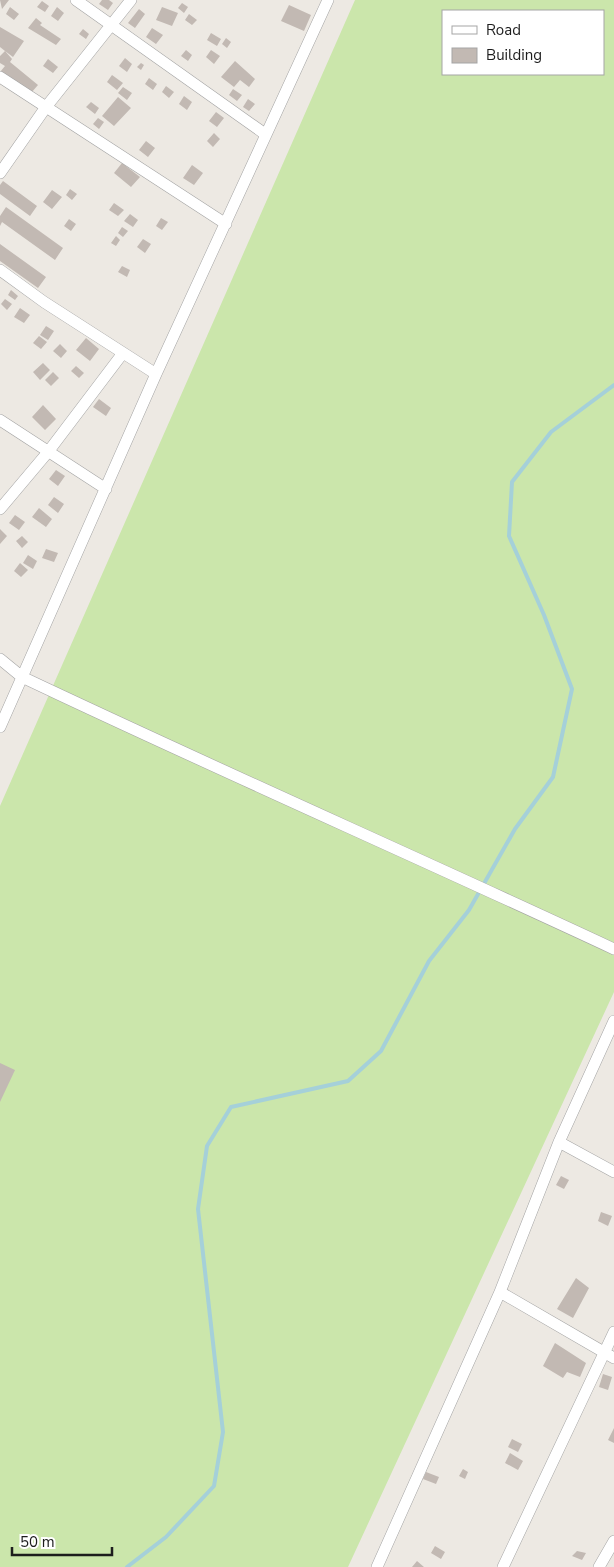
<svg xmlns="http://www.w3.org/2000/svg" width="614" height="1567" font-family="'Nunito Sans',sans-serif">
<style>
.grass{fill:#cbe6ab;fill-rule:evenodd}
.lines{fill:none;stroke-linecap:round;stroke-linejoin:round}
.stream{stroke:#a5d0d9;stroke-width:4}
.building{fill:#c2b9b3}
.minor-casing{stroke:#a4a4a4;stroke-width:12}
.minor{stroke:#fff;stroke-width:11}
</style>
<rect width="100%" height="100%" fill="#ede9e3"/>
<path class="grass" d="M355,0H614V992L348,1567H0V806ZM443,11H603V74H443Z"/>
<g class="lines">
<path class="stream" d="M127,1567L166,1537L214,1486L223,1432L198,1209L207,1146L231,1107L348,1081L381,1051L429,961L469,910L515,829L553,777L572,689L544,615L509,536L512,482L551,432L614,385"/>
</g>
<path class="building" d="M0,0H9L2,9Z
M102,0H109L113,3L108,10L99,4Z
M42,1L49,6L45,12L37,7Z
M182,3L188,7L184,13L178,8Z
M289,5L311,15L304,31L281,21Z
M10,7L19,14L14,20L6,14Z
M57,7L64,13L58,21L51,16Z
M162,7L178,13L172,26L156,20Z
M139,9L145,14L135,28L128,23Z
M189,14L197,20L192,25L185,20Z
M36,18L42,23L40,25L61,39L56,45L28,28Z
M0,27L24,41L13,57L5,51L12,59L10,62L38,85L31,93L0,72L5,66L0,63V56L5,51L0,47Z
M152,28L163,35L156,44L146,37Z
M83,29L89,34L86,39L79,34Z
M211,33L221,39L217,46L207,40Z
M226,38L231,42L227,48L222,44Z
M186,50L192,55L188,61L181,56Z
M211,50L220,56L214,64L206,57Z
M125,58L132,64L127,72L119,66Z
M48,59L58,67L53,73L43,66Z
M235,61L255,79L249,87L240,80L234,87L221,77Z
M141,63L144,65L141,70L137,67Z
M112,75L123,83L117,90L107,82Z
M149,78L157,84L153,90L145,84Z
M166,86L174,92L169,98L162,92Z
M123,87L132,93L127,100L118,93Z
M233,89L242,95L237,101L229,95Z
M184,96L192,102L187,110L179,104Z
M118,97L131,108L114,126L102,116Z
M248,99L255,104L249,111L243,107Z
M91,102L99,108L95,114L86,107Z
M216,112L224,118L217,127L209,121Z
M98,118L104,122L99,129L93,124Z
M214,133L220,139L213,147L207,141Z
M146,141L155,148L148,157L139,150Z
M122,163L140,177L131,187L114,173Z
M192,165L203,173L194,185L183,178Z
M3,181L37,206L30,216L0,194V185Z
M70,189L77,194L72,200L66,195Z
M52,190L62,197L52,209L43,202Z
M114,203L124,210L118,216L109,210Z
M6,207L63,248L55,260L2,222L0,226V216Z
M130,214L138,220L133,227L124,221Z
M161,218L168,222L162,230L156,226Z
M69,219L76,224L71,231L64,226Z
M122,227L128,231L123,237L118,233Z
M116,236L120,240L116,246L111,243Z
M143,239L151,244L145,253L137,247Z
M0,244L46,277L38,288L0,261Z
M122,266L130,270L127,277L118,272Z
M11,290L18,296L15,300L8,295Z
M5,299L12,304L7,310L1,304Z
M20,308L30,315L24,323L14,317Z
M46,326L54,331L48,340L40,335Z
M39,336L47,342L41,349L33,343Z
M86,338L99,349L90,361L76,350Z
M60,344L67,351L61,358L53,351Z
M43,363L50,370L40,380L33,372Z
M76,366L84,373L79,378L71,371Z
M53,372L59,378L51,386L45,380Z
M99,399L111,408L106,416L93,407Z
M43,405L56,419L45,430L32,417Z
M56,470L65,476L58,486L49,479Z
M54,497L64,504L58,513L48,505Z
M39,508L52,519L46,527L32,517Z
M15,515L25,522L19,530L9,523Z
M0,529L7,536L0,544Z
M22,536L28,542L22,548L16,541Z
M46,549L58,553L54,562L42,558Z
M28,555L37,561L33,569L23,563Z
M20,563L28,570L21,577L14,571Z
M0,1063L15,1070L0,1102Z
M561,1176L569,1180L564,1189L556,1185Z
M601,1212L612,1216L608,1226L598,1221Z
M576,1278L589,1288L573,1318L557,1309Z
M555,1343L586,1363L580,1377L567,1372L563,1378L543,1366Z
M603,1374L612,1377L608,1390L599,1387Z
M614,1428V1443L608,1440Z
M512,1439L522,1444L518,1452L508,1447Z
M510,1453L523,1461L518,1470L505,1463Z
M463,1469L468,1472L465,1479L459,1476Z
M426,1472L439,1477L436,1484L423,1479Z
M435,1546L445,1552L441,1559L431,1553Z
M577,1551L586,1553L582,1560L572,1556Z
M417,1561L424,1567H412Z"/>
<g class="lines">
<defs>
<path id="minor" d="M76,0L265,134
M0,77L226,224
M0,173L46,107L131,0
M0,270L44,302L156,374
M0,420L106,489
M0,509L48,452L123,353
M0,659L22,677C218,770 417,857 614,949
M0,727L156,374L328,0
M559,1142L614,1172
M500,1292L614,1358
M377,1567L500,1292L559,1142L614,1021
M503,1567L614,1332
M599,1567L614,1541"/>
</defs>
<use href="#minor" class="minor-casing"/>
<use href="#minor" class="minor"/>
</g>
<rect x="442" y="10" width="162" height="65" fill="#ffffff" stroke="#a5a5a5"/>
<rect x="452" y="26" width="25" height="8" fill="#ffffff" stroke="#a5a5a5"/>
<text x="486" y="35" font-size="15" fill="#1d1d1d">Road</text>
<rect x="452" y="48" width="25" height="15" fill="#c2b9b3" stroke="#a5a5a5"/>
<text x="486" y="60" font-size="15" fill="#1d1d1d">Building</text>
<path d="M12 1547v8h100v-8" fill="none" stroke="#1d1d1d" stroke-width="2.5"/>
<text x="20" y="1547" font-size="15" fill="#1d1d1d" stroke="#ffffff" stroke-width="4" paint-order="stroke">50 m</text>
</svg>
